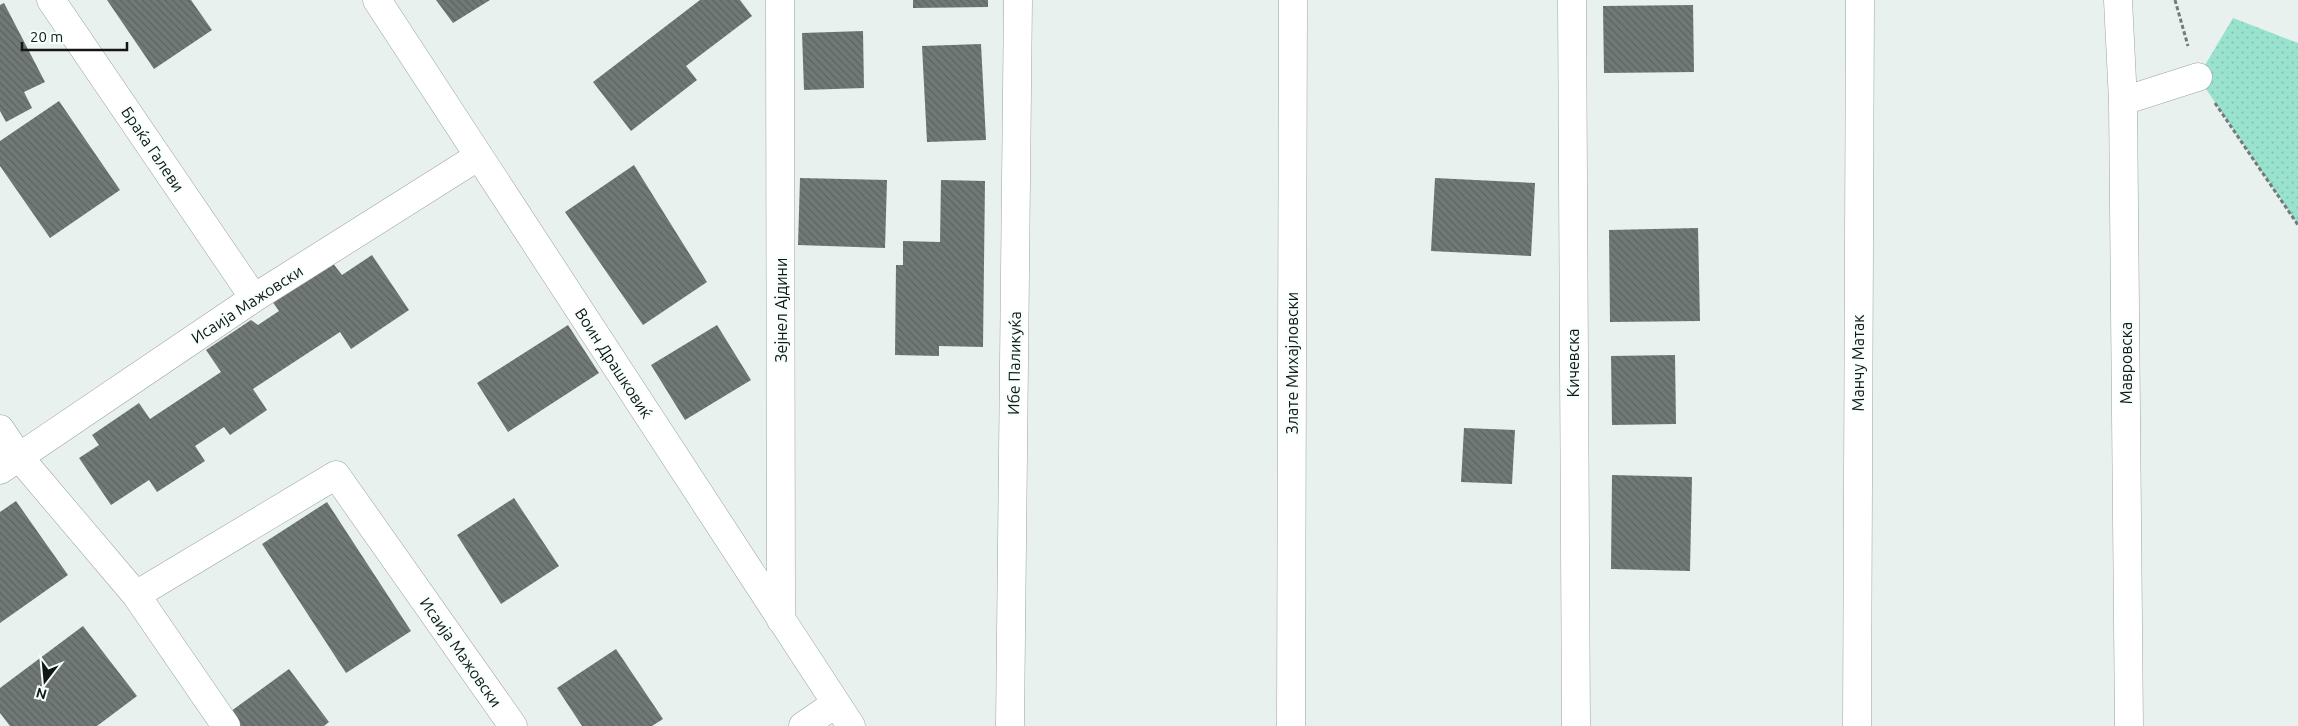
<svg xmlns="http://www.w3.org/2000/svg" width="2298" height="726" font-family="Ubuntu,sans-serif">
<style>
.grass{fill:url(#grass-dots)}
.building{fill:url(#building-back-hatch)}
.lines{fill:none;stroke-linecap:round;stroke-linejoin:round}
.minor-casing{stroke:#9ba4a1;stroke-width:29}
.path{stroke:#747a78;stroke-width:3;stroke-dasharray:4 2.5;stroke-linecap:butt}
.minor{stroke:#fff;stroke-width:28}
.labels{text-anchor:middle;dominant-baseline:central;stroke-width:4;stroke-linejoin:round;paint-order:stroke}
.street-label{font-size:16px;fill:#131615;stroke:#f5fffb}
</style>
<defs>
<pattern id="grass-dots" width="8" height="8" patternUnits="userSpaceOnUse" patternTransform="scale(1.25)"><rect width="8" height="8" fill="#99e2ce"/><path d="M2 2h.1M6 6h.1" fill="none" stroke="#83c1b0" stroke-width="1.8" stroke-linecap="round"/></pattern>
<pattern id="building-back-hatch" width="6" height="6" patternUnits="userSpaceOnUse" patternTransform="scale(1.25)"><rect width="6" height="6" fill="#717977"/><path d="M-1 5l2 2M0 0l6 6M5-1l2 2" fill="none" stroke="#5c6260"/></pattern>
</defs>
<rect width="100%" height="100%" fill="#e8f1ee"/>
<path class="grass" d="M2233,18L2298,43V225L2198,77Z"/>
<path class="building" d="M107,0H191L212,30L154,69Z
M436,0H490L453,23Z
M700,0H740L752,16L686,66L697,80L631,131L593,82Z
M913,0H988V7L913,8Z
M4,3L45,82L24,92L32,108L6,122L0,111V5Z
M1693,5L1694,72L1604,73L1603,6Z
M863,31L864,88L804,90L802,33Z
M981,44L986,140L927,142L922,46Z
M59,101L120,190L50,238L0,166V141Z
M634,165L707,282L643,325L565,212Z
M800,178L887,180L885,248L798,245Z
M1435,178L1535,183L1531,256L1431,251Z
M941,180L985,181L983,347L939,346V356L895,355L896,265H903V241L940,242Z
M1698,228L1700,321L1610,322L1609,230Z
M372,255L409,310L351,349L340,332L253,389L267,410L230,435L224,427L195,446L205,461L157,492L149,480L111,505L79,458L99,445L92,435L139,403L150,419L221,372L206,350L251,320L258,325L279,311L272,301L332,262L342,275Z
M568,325L599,373L508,432L477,383Z
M717,325L751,380L685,420L651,365Z
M1675,355L1676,424L1612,425L1611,356Z
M1464,428L1515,430L1512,484L1461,482Z
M1612,475L1692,477L1690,571L1611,569Z
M514,498L559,566L501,604L457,535Z
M16,501L68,575L0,623V512Z
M327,502L411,631L346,673L262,544Z
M83,626L137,696L97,726H10L0,713V688Z
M616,649L663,719L652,726H582L557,688Z
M289,669L329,722L324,726H235L227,714Z"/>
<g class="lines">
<defs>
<path id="minor" d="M51,0L254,298
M377,0L851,726
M780,0L781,620
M1572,0L1576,726
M2118,0L2123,101L2129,726
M2123,101L2198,77
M0,429L19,457L136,595L226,726
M0,470L254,298L479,156
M136,595L336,475L513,726
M803,726L835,704
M1010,726L1018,0
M1291,726L1293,0
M1857,726L1860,0"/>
</defs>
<use href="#minor" class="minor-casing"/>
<path class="path" d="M2175,0L2188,46
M2215,103L2298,225"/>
<use href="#minor" class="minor"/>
</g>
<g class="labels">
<g class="street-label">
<text transform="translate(153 149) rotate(56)">Браќа Галеви</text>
<text transform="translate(247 304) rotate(-33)">Исаија Мажовски</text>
<text transform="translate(781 310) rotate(-90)">Зејнел Ајдини</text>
<text transform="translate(614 363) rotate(57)">Воин Драшковиќ</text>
<text transform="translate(1014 363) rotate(-89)">Ибе Паликуќа</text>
<text transform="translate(1292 363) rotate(-90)">Злате Михајловски</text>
<text transform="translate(1573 363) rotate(-90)">Кичевска</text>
<text transform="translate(1858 363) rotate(-90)">Манчу Матак</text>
<text transform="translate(2126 363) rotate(-90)">Мавровска</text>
<text transform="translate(461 652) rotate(55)">Исаија Мажовски</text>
</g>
</g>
<g transform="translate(45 681) rotate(196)" stroke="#f5fffb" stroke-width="4" paint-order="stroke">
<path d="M0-4L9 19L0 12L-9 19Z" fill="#131615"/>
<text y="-8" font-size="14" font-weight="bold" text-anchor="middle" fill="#131615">N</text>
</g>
<path d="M22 42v8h105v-8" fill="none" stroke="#131615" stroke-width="2.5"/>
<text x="30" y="42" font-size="15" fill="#131615" stroke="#f5fffb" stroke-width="4" paint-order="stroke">20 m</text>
</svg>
